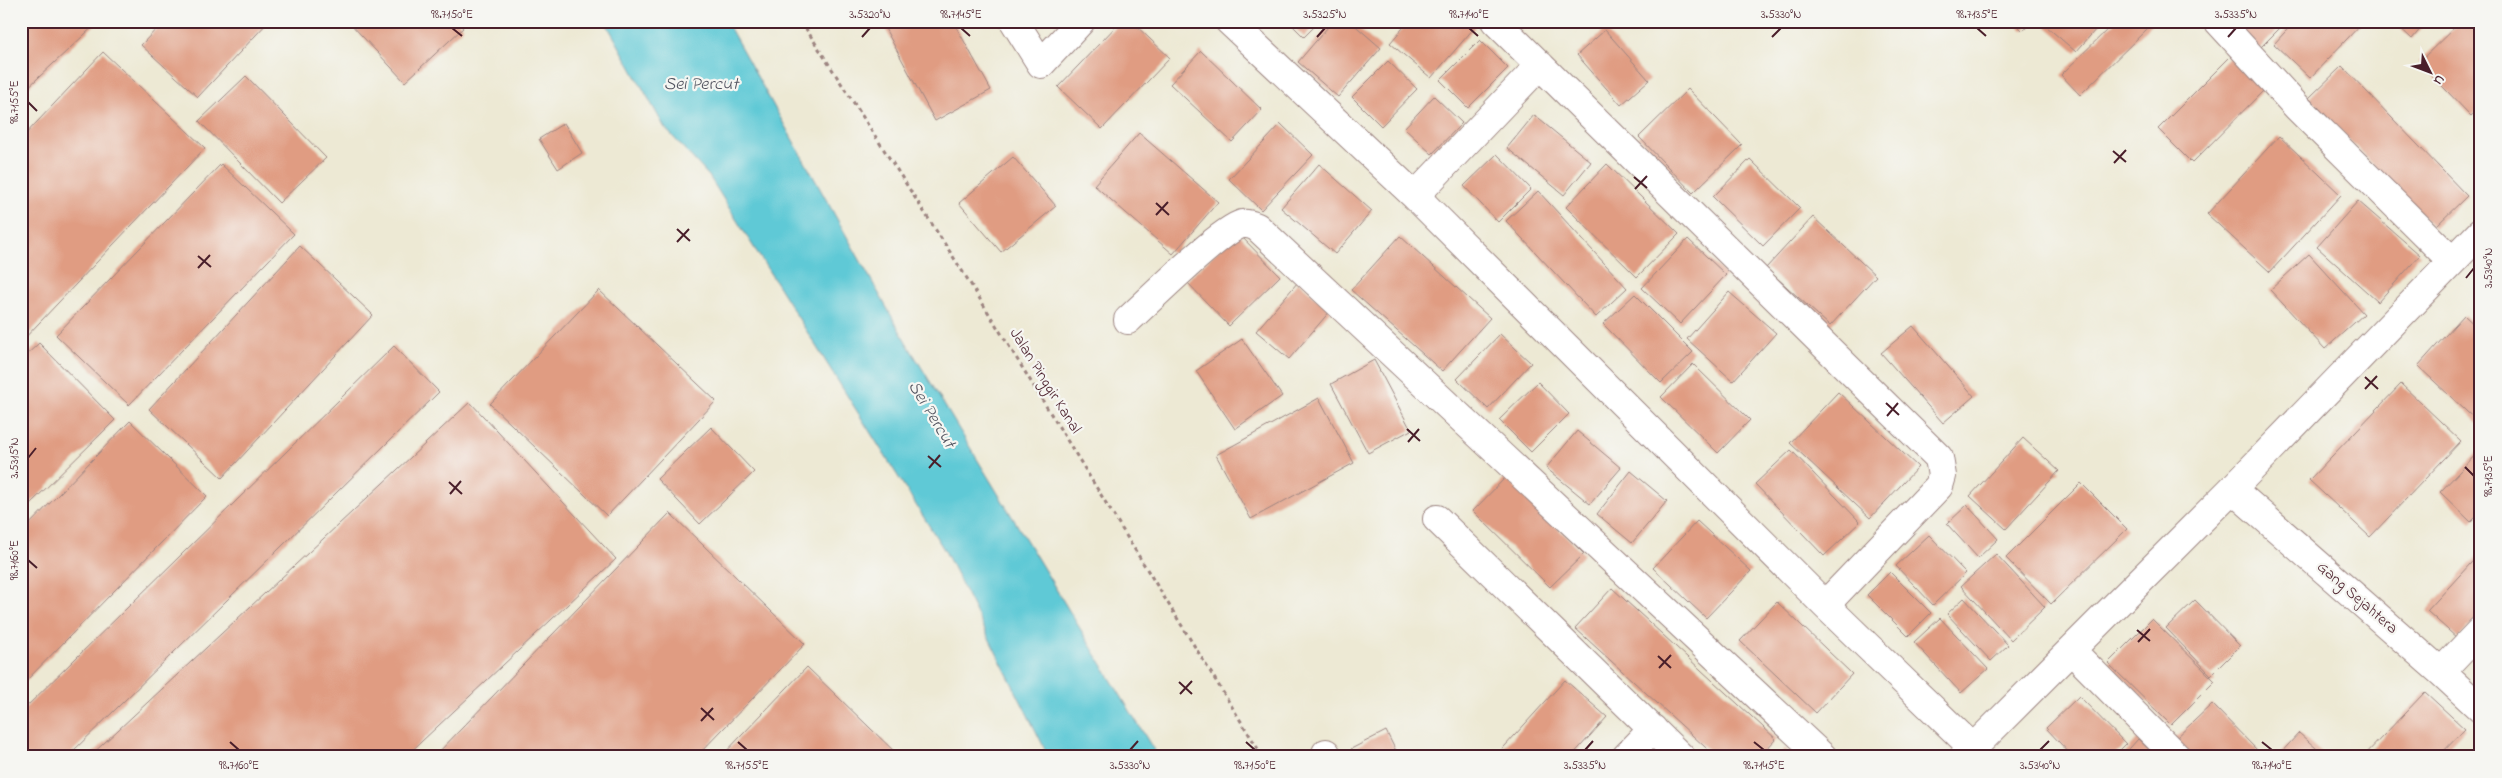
<svg xmlns="http://www.w3.org/2000/svg" width="2502" height="778" font-family="'Indie Flower',sans-serif">
<style>
.water{fill:#5ec9d6;stroke:#547480}
.building{fill:#e09c82}
.lines{fill:none;stroke-linecap:round;stroke-linejoin:round}
.minor-casing{stroke:#9c8480;stroke-width:30}
.path{stroke:#9c8480;stroke-width:3;stroke-dasharray:4 4;stroke-linecap:butt}
.minor{stroke:#fff;stroke-width:28}
.ticks{fill:none;stroke:#4a1f2b;stroke-width:2}
.labels{text-anchor:middle;dominant-baseline:central;stroke-width:4.5;stroke-linejoin:round;paint-order:stroke}
.street-label{font-size:16px;fill:#4a1f2b;stroke:#f6f6f2}
.water-label{font-size:18px;font-style:italic;fill:#50525e;stroke:#f6f6f2}
.neatline{fill:none;stroke:#4a1f2b;stroke-width:2}
.ticks-label{font-size:12px;text-anchor:middle;fill:#4a1f2b}
</style>
<rect width="100%" height="100%" fill="#f6f6f2"/>
<filter id="ink" filterUnits="userSpaceOnUse"><feTurbulence type="fractalNoise" baseFrequency=".02" numOctaves="2"/><feDisplacementMap in="SourceGraphic" scale="10" xChannelSelector="R" yChannelSelector="G"/><feConvolveMatrix kernelMatrix="1 2 1 2 8 2 1 2 1" color-interpolation-filters="sRGB"/></filter>
<filter id="wash" filterUnits="userSpaceOnUse"><feTurbulence type="fractalNoise" baseFrequency=".0096" numOctaves="4" result="noise"/><feDisplacementMap in="SourceGraphic" scale="20" xChannelSelector="R" yChannelSelector="G"/><feGaussianBlur stdDeviation="1.12" result="paint"/><feColorMatrix in="noise" values="0 0 0 0 0 0 0 0 0 0 0 0 0 0 0 0 0 1.4 0 .05"/><feComposite in="paint" operator="in"/></filter>
<g filter="url(#wash)">
<rect width="100%" height="100%" fill="#ede9d4"/>
<path class="water" d="M605,21H726L906,342L1158,757H1049L945,551L709,176L665,128Z"/>
<g id="blocks">
<path class="building" d="M21,21H99L23,92L21,90Z
M164,21H269L198,97L141,45Z
M348,21H457L463,28L405,82Z
M881,21H953L991,90L935,121Z
M1121,21H1131L1170,58L1102,129L1058,87Z
M1288,21H1320L1304,37Z
M1333,21H1350L1381,48L1338,97L1298,62Z
M1409,21H1468L1475,27L1431,78L1390,43Z
M2013,21H2032L2023,31Z
M2050,21H2103L2076,52L2046,26Z
M2116,21H2155L2080,95L2061,75Z
M2231,21H2287L2259,49Z
M2295,21H2364L2310,78L2274,44Z
M2393,21H2427L2412,39Z
M2461,21H2475L2481,27V107L2471,116L2419,62Z
M1605,30L1649,80L1621,105L1577,55Z
M1480,40L1508,68L1468,108L1440,80Z
M1201,51L1262,110L1232,142L1170,84Z
M103,52L205,148L21,342V139Z
M2233,54L2267,87L2192,163L2158,129Z
M1388,61L1417,89L1381,126L1352,97Z
M2342,66L2467,196L2434,228L2309,98Z
M246,76L326,158L279,203L199,121Z
M1688,89L1742,145L1693,193L1639,137Z
M1434,96L1462,123L1432,154L1404,128Z
M1534,115L1591,162L1564,195L1507,148Z
M564,123L582,153L558,169L539,139Z
M1281,124L1313,155L1261,210L1229,179Z
M1139,133L1218,202L1173,254L1094,185Z
M2279,136L2341,195L2270,272L2207,214Z
M1497,154L1531,189L1498,222L1464,186Z
M1013,157L1056,206L1001,252L959,203Z
M1750,159L1800,208L1763,246L1713,197Z
M221,164L294,234L129,405L56,335Z
M1319,164L1372,211L1335,254L1281,208Z
M1607,164L1679,234L1637,277L1566,207Z
M1538,191L1627,288L1596,317L1506,221Z
M2358,201L2420,255L2378,302L2317,247Z
M1813,217L1876,276L1830,326L1766,268Z
M1237,232L1280,276L1229,326L1186,281Z
M1400,236L1490,318L1442,371L1351,290Z
M1688,239L1726,275L1680,324L1642,288Z
M300,246L373,315L222,478L149,409Z
M2309,254L2364,314L2325,349L2270,290Z
M1298,282L1331,310L1289,359L1256,331Z
M599,290L716,401L607,516L490,404Z
M1729,292L1776,333L1733,381L1687,339Z
M1635,294L1693,352L1661,383L1603,324Z
M2464,315L2481,331V425L2418,366Z
M1913,326L1974,396L1943,423L1881,353Z
M1500,334L1531,363L1488,409L1457,379Z
M1242,339L1282,396L1235,429L1196,371Z
M39,343L115,420L21,513V360Z
M394,346L439,392L67,757H21V712Z
M1374,360L1411,430L1368,453L1331,384Z
M1693,364L1750,420L1718,453L1661,397Z
M1538,382L1569,414L1531,452L1499,420Z
M2401,384L2461,441L2370,537L2309,480Z
M1838,392L1918,467L1870,518L1790,443Z
M1319,398L1354,463L1251,519L1216,455Z
M470,402L616,559L405,757H89Z
M130,421L207,496L21,686V533Z
M711,427L754,472L700,524L657,479Z
M1577,431L1621,468L1590,504L1546,468Z
M2023,438L2059,471L2006,529L1970,496Z
M2481,449V512L2471,522L2440,492Z
M1791,450L1860,522L1824,556L1755,484Z
M1631,471L1667,501L1632,543L1597,514Z
M1506,477L1584,554L1550,587L1473,511Z
M2081,483L2127,529L2051,604L2006,558Z
M1967,505L1998,539L1978,558L1947,524Z
M670,513L805,644L696,757H434Z
M1697,521L1751,571L1706,618L1653,568Z
M1929,535L1966,573L1933,605L1896,566Z
M2481,552V613L2458,639L2427,611Z
M1996,554L2045,607L2011,640L1961,586Z
M1890,572L1931,613L1908,636L1867,595Z
M1612,588L1776,739L1759,757H1716L1575,628Z
M1964,598L2008,645L1991,661L1947,614Z
M2195,600L2240,646L2211,675L2166,628Z
M1777,602L1852,674L1816,713L1740,641Z
M1940,618L1988,669L1961,693L1914,642Z
M2152,619L2215,681L2171,725L2108,663Z
M807,667L900,757H721Z
M1565,680L1607,717L1571,757H1495Z
M2425,692L2465,729L2438,757H2363Z
M2079,696L2126,744L2113,757H2073L2046,728Z
M2212,704L2258,751L2251,757H2192L2175,739Z
M1386,731L1399,757H1355L1351,749Z
M2299,733L2326,757H2277Z
M2138,739L2157,757H2122Z
M1785,749L1793,757H1778Z"/>
</g>
</g>
<g filter="url(#ink)">
<use href="#blocks" fill-opacity="0" stroke="#9c8480" stroke-width="1"/>
<g class="lines">
<defs>
<path id="minor" d="M1014,21L1041,64L1081,21
M1229,21L1415,196L1825,605L1973,748
M1495,21L1939,458L1942,476L1939,486L1825,605
M2218,21L2297,107L2452,261
M1415,196L1540,65
M1128,320C1149,301 1220,230 1242,224C1247,223 1252,225 1257,227L1823,757
M2232,489L2441,672L2481,709
M1437,519L1681,757
M2072,651L2177,757
M2441,672L2481,630
M1326,753L1327,757
M1626,757L1653,729
M1964,757L2232,489L2481,232"/>
</defs>
<use href="#minor" class="minor-casing"/>
<path class="path" d="M801,21L970,283L1263,757"/>
<use href="#minor" class="minor"/>
</g>
</g>
<path class="ticks" d="M452,28L462,36M961,28L970,36M1469,28L1478,36M1977,28L1986,36M862,37L870,28M1317,37L1325,28M1772,37L1781,28M2228,37L2236,28M28,102L37,111M2113,151L2126,162M2114,163L2126,150M1634,177L1647,188M1635,189L1647,176M1156,203L1169,215M1156,215L1168,202M677,229L690,241M677,242L689,229M198,256L211,267M198,268L210,255M2466,278L2474,268M2365,377L2378,389M2365,389L2377,376M1886,403L1899,415M1887,416L1898,403M1407,429L1420,441M1408,442L1419,429M928,456L941,467M28,458L36,448M2465,467L2474,476M929,468L940,455M449,482L462,494M450,494L461,481M28,560L37,568M2137,630L2150,641M2138,642L2150,629M1658,656L1671,668M1659,668L1671,655M1179,682L1192,694M1180,694L1192,681M701,708L714,720M701,721L713,708M230,742L239,750M738,742L747,750M1246,742L1255,750M1754,742L1764,750M2262,742L2272,750M1130,750L1138,741M1585,750L1593,741M2040,750L2049,741"/>
<g class="labels">
<g class="street-label">
<text transform="translate(1045 381) rotate(58)">Jalan Pinggir Kanal</text>
<text transform="translate(2357 598) rotate(41)">Gang Sejahtera</text>
</g>
<g class="water-label">
<text x="701" y="85">Sei Percut</text>
<text transform="translate(931 415) rotate(59)">Sei Percut</text>
</g>
</g>
<rect width="2502" height="778" fill="none" stroke="#f6f6f2" stroke-width="55"/>
<g transform="translate(2430 72) rotate(132)" stroke="#f6f6f2" stroke-width="4" paint-order="stroke">
<path d="M0-4L9 19L0 12L-9 19Z" fill="#4a1f2b"/>
<text y="-8" font-size="14" font-weight="bold" text-anchor="middle" fill="#4a1f2b">U</text>
</g>
<rect x="28" y="28" width="2446" height="722" class="neatline"/>
<g class="ticks-label">
<text x="452" y="18">98.7150°E</text>
<text x="870" y="18">3.5320°N</text>
<text x="961" y="18">98.7145°E</text>
<text x="1325" y="18">3.5325°N</text>
<text x="1469" y="18">98.7140°E</text>
<text x="1781" y="18">3.5330°N</text>
<text x="1977" y="18">98.7135°E</text>
<text x="2236" y="18">3.5335°N</text>
<text transform="translate(14 102) rotate(-90)" y="4">98.7155°E</text>
<text transform="translate(2488 268) rotate(-90)" y="4">3.5340°N</text>
<text transform="translate(14 458) rotate(-90)" y="4">3.5315°N</text>
<text transform="translate(2488 476) rotate(-90)" y="4">98.7135°E</text>
<text transform="translate(14 560) rotate(-90)" y="4">98.7160°E</text>
<text x="239" y="769">98.7160°E</text>
<text x="747" y="769">98.7155°E</text>
<text x="1130" y="769">3.5330°N</text>
<text x="1255" y="769">98.7150°E</text>
<text x="1585" y="769">3.5335°N</text>
<text x="1764" y="769">98.7145°E</text>
<text x="2040" y="769">3.5340°N</text>
<text x="2272" y="769">98.7140°E</text>
</g>
</svg>
